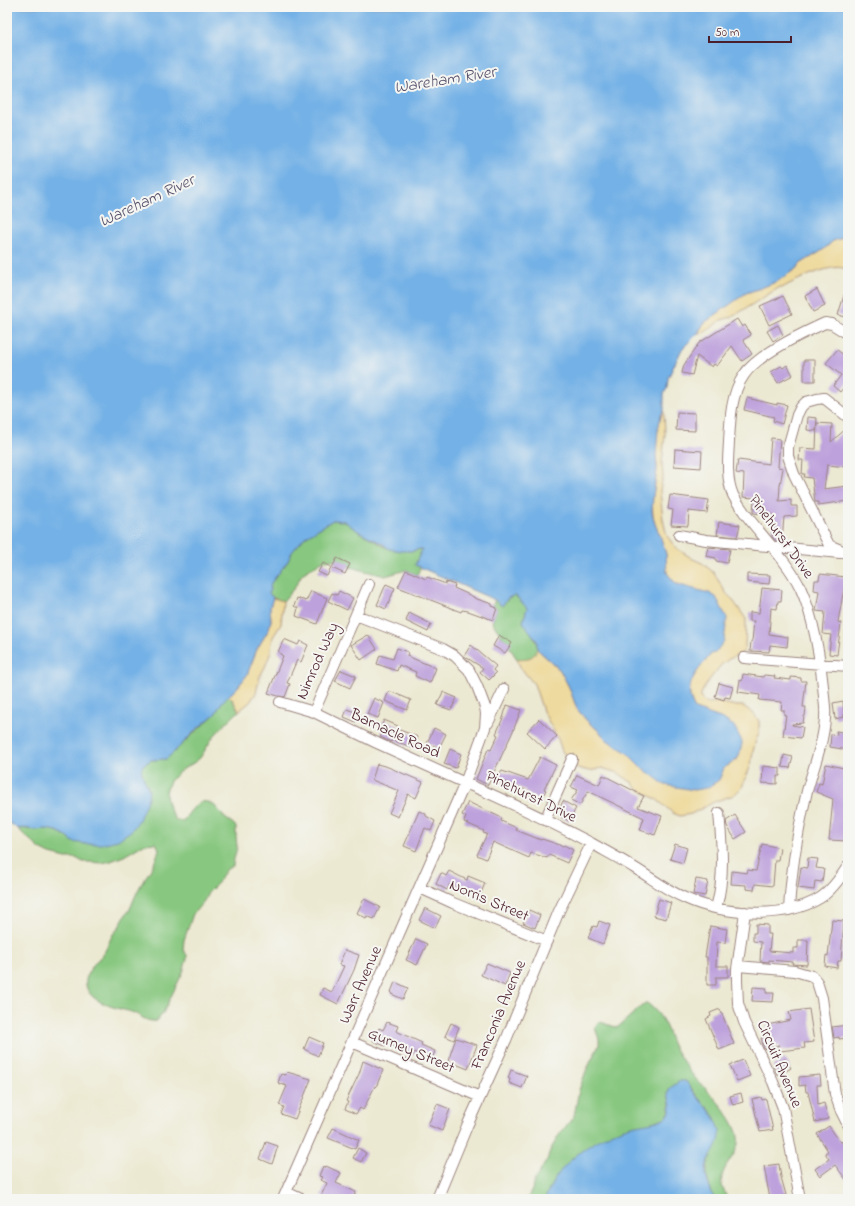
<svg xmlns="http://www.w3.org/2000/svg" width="855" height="1206" font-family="'Indie Flower',sans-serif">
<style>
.green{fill:#87c77f;stroke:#687355}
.sand{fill:#eeda9e;stroke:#9c7c64}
.water{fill:#73b1e6;stroke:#5e6888}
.building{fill:#bda1dc}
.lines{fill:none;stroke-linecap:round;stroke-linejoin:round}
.street-casing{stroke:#9b847e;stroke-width:12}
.street{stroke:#fff;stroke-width:10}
.labels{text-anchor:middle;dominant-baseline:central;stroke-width:4;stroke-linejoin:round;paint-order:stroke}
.street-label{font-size:16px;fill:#4a1f2b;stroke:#f6f6f2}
.water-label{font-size:17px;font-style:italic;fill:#58526c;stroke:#f6f6f2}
</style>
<rect width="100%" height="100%" fill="#f6f6f2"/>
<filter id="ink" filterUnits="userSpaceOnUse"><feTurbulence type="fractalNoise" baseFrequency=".025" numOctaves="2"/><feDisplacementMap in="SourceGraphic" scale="8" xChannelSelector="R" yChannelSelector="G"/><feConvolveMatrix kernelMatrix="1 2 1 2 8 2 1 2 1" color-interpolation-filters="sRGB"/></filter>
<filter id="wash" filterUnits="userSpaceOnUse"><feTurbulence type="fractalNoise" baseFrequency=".012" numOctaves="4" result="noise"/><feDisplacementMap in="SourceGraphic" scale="16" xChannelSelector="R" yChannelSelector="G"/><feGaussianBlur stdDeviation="0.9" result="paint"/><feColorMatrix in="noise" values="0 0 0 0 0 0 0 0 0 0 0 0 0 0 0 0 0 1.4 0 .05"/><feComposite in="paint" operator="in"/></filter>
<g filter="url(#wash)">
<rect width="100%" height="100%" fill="#ece9d2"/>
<path class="green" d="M333,520L344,521L358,531L389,549L413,551L420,549L423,550L415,565L421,567L417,575L406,570L385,576L350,567L341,561L332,560L322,561L302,574L295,587L283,601L273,598L269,593L271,583L288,561L292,552L305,537Z
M515,595L527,608L523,622C528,629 547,649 532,657C528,659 522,659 517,659L492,622L497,608L492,606L495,600L502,606L508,598Z
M228,696L232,700L239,711C231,719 222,726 215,735C209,742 205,751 200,758C195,763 187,766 182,770C161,784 163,801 176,820L183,821C192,809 201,793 216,807C219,810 221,814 224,817C228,821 233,822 236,827C236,834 236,839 237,846C237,849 233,861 233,866L227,869L221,877L218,883L208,893L204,901L193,914L184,940L183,950L187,955V959L183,972L163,1013L157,1021C146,1023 138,1013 128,1011C110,1007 77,998 88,973C92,964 100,959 105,951C108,946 110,939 113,934C115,932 117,930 119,927C122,922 124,915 129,911C133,902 137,891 142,883C150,870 155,865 159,849L156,843L144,844L124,856L111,861L102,863L89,862H83L76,858H66L50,854L40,849L18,829C23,828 28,829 34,830C38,830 43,828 47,829C58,830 65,835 73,842L149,790L144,779L141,770L143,765L151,760L166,759L215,714L222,702Z
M645,1003H647C655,1009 662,1017 666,1027C669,1033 670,1040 674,1047C680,1057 688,1070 696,1079C699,1083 704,1086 707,1090C718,1101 736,1122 738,1137C741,1155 718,1167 722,1185C723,1190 726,1194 727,1199H714C703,1170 705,1168 718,1141L710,1110L700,1100L686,1081L668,1093C672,1112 672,1117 652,1122L553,1182L545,1199H527L532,1190L534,1181L547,1160L551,1149L559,1135L574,1116L579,1090L586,1071L599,1045V1039L595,1028L599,1022C606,1023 611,1027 618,1027Z"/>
<path class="sand" d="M845,237L848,238V272C848,271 843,268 843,268C830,264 794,281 782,288L780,287L732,317L721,320L705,332L698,333L704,323L746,293L761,288L778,281L797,268L800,264L823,250L833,241Z
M664,411L665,435L662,463L663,477L660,491L663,520L667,536L676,548L693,559L702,563L713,572L726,593L732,599L746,619L745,649L742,653L729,659L721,665L706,684L701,694V697L703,701L709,703L718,702L736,706H743L753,713L759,721V734L757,737L753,751L751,765L742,787L734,795L716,801L691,814L680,816L673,813L656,799L636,788L633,783L618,773L602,768L589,771L578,768L572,764L562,751L558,739L543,711L534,684L520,667L517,659C527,658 533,660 537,649L560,670L569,687L577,709L588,722L598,730L607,740L626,752L641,767L719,780L724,768L737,760L739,756L723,719L695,709C681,685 697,672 711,654L715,653L709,593C696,590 672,587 667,572C665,567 667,560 666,554C663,540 654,528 653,513C651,499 655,485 657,471C658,466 656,461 656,455C656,444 657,420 664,411Z
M273,598L283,601L281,624L273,637L270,654L265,667L260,676L256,693L250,702L239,711L233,700L228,696L237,688L247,675L257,649L269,629L271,620L270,607Z"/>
<path class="water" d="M7,7H848V238L845,237L833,241L823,250L800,264L797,268L778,281L761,288L746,293L704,323L698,333L682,349L668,378L667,388L664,394V411L661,415L658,430L656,455L657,469L653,496L652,512L655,524L660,535L666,554L667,573L676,584L709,593L716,597L727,618L724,641L715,653L711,654C697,672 681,685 695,709L723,719L734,726L742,741V744L739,756L736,760L724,768L719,780L707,788L694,790L665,785L641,767L626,752L607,740L598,730L588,722L577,709L569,687L560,670L537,649V641L523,622L527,608L515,595L508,598L502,606L495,600L415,565L422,549H420L413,551H401L389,549L383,544L358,531L344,521L333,520L305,537L292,552L288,561L271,583L269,593L273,598L270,607L271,620L269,629L257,649L247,675L237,688L222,702L215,714L196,730L173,753L166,759L151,760L143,765L141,770L144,779L149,790L148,798L139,820L132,830L118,840L101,844H86L73,842L65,835L57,831L46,829L36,830L23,828L18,829L7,821Z
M680,1081H686C691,1088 695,1095 701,1101C710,1111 717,1117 720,1132C722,1145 707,1157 706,1169C705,1179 711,1190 714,1199H545C548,1193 550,1187 553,1182C567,1157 604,1132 632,1126C642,1123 659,1123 667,1116C674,1110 669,1100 668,1093L670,1088Z"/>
<g id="blocks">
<path class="building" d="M817,289L825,306L813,312L805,296Z
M846,289L848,290V311L846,317L838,315Z
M783,296L792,314L769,325L760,306Z
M737,319L742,327L745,325L751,335L743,340L752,354L742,361L732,346L717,366L714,364L712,367L697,356L692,375L682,373L684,365L699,343Z
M778,325L783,335L773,341L767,331Z
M837,350L848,358V382L840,392L833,386L841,375L826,363Z
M804,360H815V381H804Z
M787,365L793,375L778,383L771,372L781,366L783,368Z
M747,398L777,405V403L787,405L782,424L773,421L774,417L744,410Z
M677,412L695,413V431L676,430Z
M808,417L817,418L816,431L807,430Z
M817,423L832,424L831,442L848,427V467L827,465L824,489L848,486V501L818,505V502H815L812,478L804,477L805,474H802L803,460H799L800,448L816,449Z
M771,438L780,439L778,467L783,468L780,485L779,501L791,500V506H797V516L784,517L782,540H775L772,537L774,515L753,513L754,498L743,497L744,474L736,473L738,460L769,464Z
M675,449L702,451L701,468L674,466Z
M670,495L709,500L707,513L689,511L688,526L671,525L673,510L668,509Z
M719,522L740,525L737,537L717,535Z
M708,547L730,549L727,563L716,561V558L706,556Z
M337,558L350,564L345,574L332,568Z
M323,563L331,567L327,576L318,572Z
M406,570L426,579L427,577L446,584V582L455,585L454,588L474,597V598L492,604V606L497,608L493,620L468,611L462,610L461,612L398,587Z
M747,574L770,575L769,584L747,582Z
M820,574L846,577L838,622L841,623L837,655L829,654L831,635L823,634L825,612L816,611L819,591L814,590L815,580H819Z
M386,584L395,588L386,609L377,605Z
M762,588L782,590L781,601H778L777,609L771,608L769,634L788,637L787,647L770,645L769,652L750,651L751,641H752L754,621H750V612L759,613Z
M311,591L327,598L317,624L296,616L298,608L294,606L297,598L306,601Z
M339,591L353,598L347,610L328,601L332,593L337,595Z
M409,613L431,624L428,632L406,621Z
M368,635L377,649L361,660L351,645Z
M499,635L512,643L505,653L493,646Z
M284,639L298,645L300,641L308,645L301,662L297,660L287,683L290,684L285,697L278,696L268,693L283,656L280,654V653L278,652Z
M471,645L496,666L493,670L496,673L489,680L480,672L483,668L464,656Z
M397,648L408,652L407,656L436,668L430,683L415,676L416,672L399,665L397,671L377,664L380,655L393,659Z
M341,670L356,676L350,688L335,681Z
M743,674L763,677L764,675L775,676L774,678L791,680V677L801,678V681H806L803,707H806L805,716H804L803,723L792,724V725L803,727L801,738L783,736L786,715H784V710H781L782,702L759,700L760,695L738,692L740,680L742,681Z
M719,683L733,687L730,698L725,697L724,700L715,697Z
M389,691L411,700L407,710L385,701Z
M443,692L457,698L451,710L437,705Z
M374,698L384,703L378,718L367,714Z
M843,701L844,717L835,719L833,703Z
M507,705L521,710L513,731L488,785L476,779L488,749L491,750L498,735L496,734L503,718Z
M347,709L360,714L356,722L344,717Z
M539,719L557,736L545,749L527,732Z
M384,720L398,726L397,729L418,737L414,748L392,740L391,742L380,737L383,731L380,729Z
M434,728L446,734L439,748L427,743Z
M836,731L848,733V750L830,747L831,734L837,735Z
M450,749L461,754L456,768L444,764Z
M784,755L793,757L790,768L782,767Z
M540,757L556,765L544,789L546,790L540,801L525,792L526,790L496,779L502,771L528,780Z
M377,764L388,767L423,782L416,798L408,794L398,817L389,813L399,791L372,780Z
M826,764L848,769L847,841L829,840L833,799L816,792L819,783L822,784Z
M763,766L780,768V776H777V784L762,783Z
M577,775L599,785L603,775L644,796L638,807L662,816L655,835L640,830L644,818L588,791L580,805L571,800L578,790L571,787Z
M563,801L576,808L569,821L559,816L562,811L559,810Z
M468,802L502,818L501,821L517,828L516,830L541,840L542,839L563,846L564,845L573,850L567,863L549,855L547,858L531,853L529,858L493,842L486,859L477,855L487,834L483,833L484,831L464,822L466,817L462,815Z
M419,811L426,814V816L435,821L431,831L425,828L416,851L404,846Z
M735,815L746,832L735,839L727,826L726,821Z
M675,844L687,848L683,863L670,859Z
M762,844L780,848L778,860H775L773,886L755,884L754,890L746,889V885L731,884L732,871L747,873L748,870L756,871Z
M808,858L818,859L816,868L824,869L822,882L815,881L814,890L798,888L801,867L807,868Z
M449,871L467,880L468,876L485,883L480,896L450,884L447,890L436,884L441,873L446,876Z
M696,879L708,881L705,896L693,894Z
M364,899L380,907L374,919L367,916L366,918L357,913Z
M659,899L671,903L666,919L654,916Z
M425,908L441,916L435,928L419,920Z
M529,910L540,915L535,928L523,923Z
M832,920L844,921L841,961H838L837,968L825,966L826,955L828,956Z
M599,921L610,925L603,944L588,938L593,926L597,927Z
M756,924L768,925V934H771L769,951L793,953V948H798V940H808L807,965L792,964L793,962L769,960V962L760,961L761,942L753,941V933H756Z
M710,926L727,929L725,943L717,942L716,966H728V977H716V985H707V957H705Z
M416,939L427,944L417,965L406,960Z
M345,950L359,955L354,970L338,1004L320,995L323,988L332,992L344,966L339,965Z
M487,963L510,973L505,986L481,975Z
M395,982L408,988L403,999L391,994L392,992H391Z
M753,987L767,988L766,993H774L773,1002L752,1001Z
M720,1009L734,1044L719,1050L706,1019L711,1016L710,1013Z
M809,1009L814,1042L804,1043L805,1048L780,1051L779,1045L764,1049L761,1038L769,1035L767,1025L791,1020L789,1012Z
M387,1022L398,1026L396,1031L422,1043L421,1045L435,1051L432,1059L414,1052L413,1056L387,1043L385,1046L373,1041L379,1028L383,1030Z
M451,1023L459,1027L454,1040L445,1036Z
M848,1025V1038L839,1039V1037L834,1038L832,1027Z
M309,1037L323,1043L318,1056L304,1049Z
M456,1038L477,1045L468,1069L448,1061Z
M785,1059L791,1068L778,1076L773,1066Z
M743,1060L750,1076L737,1081L730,1065Z
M363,1061L383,1070L376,1087L375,1086L363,1110L360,1108L356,1114L345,1109L348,1102L346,1101L359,1074Z
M511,1070L527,1076L522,1088L509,1083L510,1079L508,1078Z
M287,1072L311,1079L295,1119L281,1114L284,1107L279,1105L287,1086L278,1083L281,1074L286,1075Z
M820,1075L821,1085H817L818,1105L824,1103L828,1119L815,1122L808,1092H806L805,1085L799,1086V1077Z
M741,1093L743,1102L733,1105L730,1096Z
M761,1097L762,1100L766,1099L773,1130L760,1132L752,1099Z
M437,1104L450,1109L442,1131L428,1125Z
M829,1126L840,1142L841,1141L848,1151V1182L835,1165L820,1176L815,1169L829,1159L825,1153L828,1151L817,1134Z
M333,1128L359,1140L355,1149L328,1138Z
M266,1142L278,1146L272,1164L260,1159Z
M358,1148L366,1153L361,1162L353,1158Z
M779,1164L781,1177L786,1195L781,1197L782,1199H770L764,1166Z
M323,1166L325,1168L326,1166L341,1173L336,1183L356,1192L352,1199H328L321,1196L327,1183L320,1180L322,1177L319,1176Z"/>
</g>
</g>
<g filter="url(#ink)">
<use href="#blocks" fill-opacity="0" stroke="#9b847e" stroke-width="1"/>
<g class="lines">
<defs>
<path id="street" d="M848,417L824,398L817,399L806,402L801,407L797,415L788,447V456L794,474L829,545L848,553
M679,535L706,540L840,553
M356,615L443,649L455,656L469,670L477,686L485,707L486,714L485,728L465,783C508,801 549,821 591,843C605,851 619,858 633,867C650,877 666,890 685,898C722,915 784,920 820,898C831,891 841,877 848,866
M744,658L848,666
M280,702L314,712L369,584
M488,723L504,689
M545,820L572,759
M420,888L453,903L547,941
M716,908C725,877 722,845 719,813
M789,910C791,870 798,830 807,791C814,765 827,734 825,707C822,671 815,619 800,587C786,559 762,537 744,512C740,506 736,501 733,495C726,479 728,460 729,442C730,421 731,393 744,375C757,355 803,333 825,323L832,324L848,334
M745,912L737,969V981L738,1003L744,1022L773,1082L783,1108L800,1199
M738,966L795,971L812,976L817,982L822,998L835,1094L841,1111L848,1125
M352,1042L480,1097
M286,1192L301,1199
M283,1199L465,783L377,743L314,712
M437,1199L467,1126L506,1040L559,911L591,844"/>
</defs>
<use href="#street" class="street-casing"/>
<use href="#street" class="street"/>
</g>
</g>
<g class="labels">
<g class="street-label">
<text transform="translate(781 537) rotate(54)">Pinehurst Drive</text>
<text transform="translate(318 661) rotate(-66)">Nimrod Way</text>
<text transform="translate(395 734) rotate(25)">Barnacle Road</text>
<text transform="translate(531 797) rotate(26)">Pinehurst Drive</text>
<text transform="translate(489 901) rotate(23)">Norris Street</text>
<text transform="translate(361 985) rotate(-66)">Warr Avenue</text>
<text transform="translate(499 1015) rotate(-67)">Franconia Avenue</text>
<text transform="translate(411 1051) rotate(23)">Gurney Street</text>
<text transform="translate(779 1064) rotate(67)">Circuit Avenue</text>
</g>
<g class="water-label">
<text transform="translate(445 80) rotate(-9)">Wareham River</text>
<text transform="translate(147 201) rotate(-25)">Wareham River</text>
</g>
</g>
<rect width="855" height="1206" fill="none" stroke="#f6f6f2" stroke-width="24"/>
<path d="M709 36v6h82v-6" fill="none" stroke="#4a1f2b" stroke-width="2"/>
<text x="715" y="36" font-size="12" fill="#4a1f2b" stroke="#f6f6f2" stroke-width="3" paint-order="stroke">50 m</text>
</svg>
